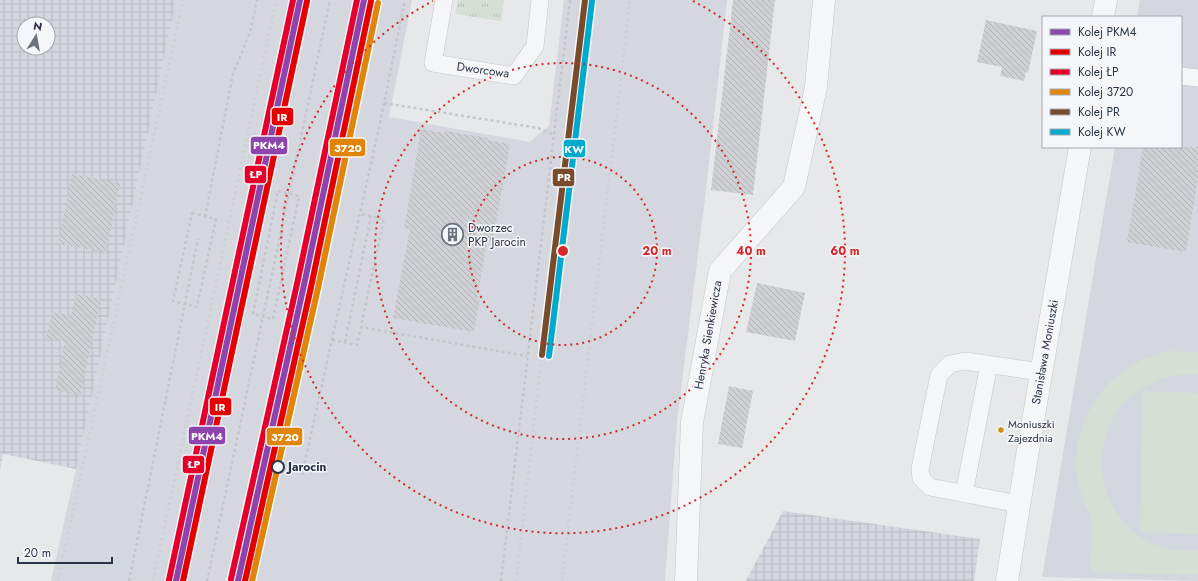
<svg xmlns="http://www.w3.org/2000/svg" width="1198" height="581" font-family="Jost,sans-serif">
<style>
.built{fill:#d4d7dd}
.industrial{fill:url(#industrial-grid);fill-rule:evenodd}
.grass{fill:url(#grass-tufts)}
.pitch{fill:#d6ded6}
.building{fill:url(#building-back-hatch)}
.lines{fill:none;stroke-linecap:round;stroke-linejoin:round}
.lane-casing{stroke:#c4c6c8;stroke-width:18}
.street-casing{stroke:#c4c6c8;stroke-width:23}
.path{stroke:#c5c6ca;stroke-width:2.5;stroke-dasharray:3 3;stroke-linecap:butt}
.lane{stroke:#f5f6f7;stroke-width:17}
.street{stroke:#f5f6f7;stroke-width:22}
.rail{stroke:#cecfd2;stroke-width:3;stroke-dasharray:2 4;stroke-linecap:butt}
.rail-1-casing{stroke:#f4f6f9;stroke-width:9}
.rail-2-casing{stroke:#f4f6f9;stroke-width:9}
.rail-3-casing{stroke:#f4f6f9;stroke-width:9}
.rail-4-casing{stroke:#f4f6f9;stroke-width:9}
.rail-5-casing{stroke:#f4f6f9;stroke-width:9}
.rail-6-casing{stroke:#f4f6f9;stroke-width:9}
.rail-1{stroke:#8e44ad;stroke-width:6}
.rail-2{stroke:#e50000;stroke-width:6}
.rail-3{stroke:#e4002b;stroke-width:6}
.rail-4{stroke:#df860a;stroke-width:6}
.rail-5{stroke:#7a4b2a;stroke-width:6}
.rail-6{stroke:#00a9ce;stroke-width:6}
.ring{fill:none;stroke:#d62828;stroke-width:2;stroke-dasharray:2 4}
.bus-dot{fill:#ce8f0e;stroke:#f4f6f9;stroke-width:1.5}
.stop-dot{fill:#f4f6f9;stroke:#2b3445;stroke-width:2}
.labels{text-anchor:middle;dominant-baseline:central;stroke-width:3;stroke-linejoin:round;paint-order:stroke}
.bus-label{font-size:11px;fill:#2b3445;stroke:#f4f6f9;text-anchor:start}
.street-label{font-size:12px;fill:#2b3445;stroke:#f4f6f9}
.poi-label{font-size:12px;fill:#2b3445;stroke:#f4f6f9;text-anchor:start}
.stop-label{font-size:12px;font-weight:bold;fill:#2b3445;stroke:#f4f6f9;text-anchor:start}
.centre{fill:#d62828;stroke:#f4f6f9;stroke-width:2}
.ring-label{font-size:12px;text-anchor:middle;font-weight:bold;fill:#d62828;stroke:#f4f6f9;stroke-width:3;stroke-linejoin:round;paint-order:stroke}
.line-badge{stroke:#f4f6f9;stroke-width:1.5}
.badge-label{font-size:11px;text-anchor:middle;font-weight:bold;fill:#fff}
</style>
<defs>
<pattern id="industrial-grid" width="8" height="8" patternUnits="userSpaceOnUse"><rect width="8" height="8" fill="#d4d7dd"/><path d="M0 4h8M4 0v8" fill="none" stroke="#b6b9bf"/></pattern>
<pattern id="grass-tufts" width="24" height="20" patternUnits="userSpaceOnUse"><rect width="24" height="20" fill="#d6ded6"/><path d="M3 7l-1-3M5 7V3M7 7l1-3M15 17l-1-3M17 17v-4M19 17l1-3" fill="none" stroke="#b8bfb9"/></pattern>
<pattern id="building-back-hatch" width="6" height="6" patternUnits="userSpaceOnUse"><rect width="6" height="6" fill="#ced0d3"/><path d="M-1 5l2 2M0 0l6 6M5-1l2 2" fill="none" stroke="#b1b3b6"/></pattern>
</defs>
<rect width="100%" height="100%" fill="#e6e8ea"/>
<path class="built" d="M176,0H412L389,117L530,142L549,126L564,0H727L705,198L677,422L665,581H51L76,469Z
M1140,0H1198V581L1042,577L1115,147H1181V17H1137Z"/>
<path class="industrial" d="M0,0H176L76,469L3,454L0,471ZM24,24H48V48H24Z
M783,511L980,539L974,581H746Z"/>
<path class="grass" d="M458,0H504L501,21L455,14Z"/>
<path class="pitch" d="M1170,351L1198,352V375C1188,375 1178,374 1168,377C1088,397 1078,506 1151,543C1166,550 1182,551 1198,551V575L1090,572C1091,556 1093,538 1092,521C1091,516 1088,511 1086,507C1082,498 1079,488 1077,478C1071,431 1094,386 1136,363C1147,357 1158,354 1170,351Z
M1143,391L1198,393V534L1140,532Z"/>
<path class="building" d="M733,0H775L753,195L711,190Z
M986,20L1037,31L1028,73L1026,72L1024,81L1000,76L1002,67L977,62Z
M421,129L445,133V131L488,138L487,140L510,144L493,242L487,241L477,300H480L474,332L393,318L410,229L404,228Z
M1143,147H1198V178L1186,252L1127,242Z
M72,174L120,183L106,253L58,243Z
M757,283L805,293L795,341L746,332Z
M76,294L101,299L80,396L55,390L65,342L46,338L52,312L71,315Z
M729,386L753,391L742,448L718,444Z"/>
<g class="lines">
<defs>
<path id="lane" d="M444,0L433,63L514,76L535,46L540,0
M1181,76L1198,78
M964,494L989,364
M1019,504L930,487L921,478L920,469L939,375L950,364L965,361L1041,372"/>
<path id="street" d="M1103,17L1106,0
M686,581L692,422L720,271L794,187L816,87L824,0
M1007,581L1027,456L1080,147"/>
</defs>
<use href="#lane" class="lane-casing"/>
<use href="#street" class="street-casing"/>
<path class="path" d="M384,103L538,128L554,135
M278,191L299,196L273,319L253,314Z
M192,213L216,219L197,307L173,301Z
M205,217L233,74L250,32L257,0
M360,327L527,356
M332,340L357,345L384,219L360,214
M345,342L371,216
M302,475L380,123L405,0
M129,581L198,239
M207,581L330,0
M501,581L570,0"/>
<use href="#lane" class="lane"/>
<use href="#street" class="street"/>
<path class="rail" d="M58,581L183,0
M153,581L276,0
M516,581L542,355
M562,581L630,0"/>
<defs>
<path id="rail-1" d="M176,581L300,0
M238,581L304,285L364,0"/>
<path id="rail-2" d="M183,581L307,1
M245,581L311,287L371,1"/>
<path id="rail-3" d="M231,579L297,284L357,0
M169,580L293,0"/>
<path id="rail-4" d="M252,581L318,288L378,3"/>
<path id="rail-5" d="M542,355L585,0"/>
<path id="rail-6" d="M549,356L592,1"/>
</defs>
<use href="#rail-1" class="rail-1-casing"/>
<use href="#rail-2" class="rail-2-casing"/>
<use href="#rail-3" class="rail-3-casing"/>
<use href="#rail-4" class="rail-4-casing"/>
<use href="#rail-5" class="rail-5-casing"/>
<use href="#rail-6" class="rail-6-casing"/>
<use href="#rail-1" class="rail-1"/>
<use href="#rail-2" class="rail-2"/>
<use href="#rail-3" class="rail-3"/>
<use href="#rail-4" class="rail-4"/>
<use href="#rail-5" class="rail-5"/>
<use href="#rail-6" class="rail-6"/>
</g>
<g class="ring">
<circle cx="563" cy="251" r="94"/>
<circle cx="563" cy="251" r="188"/>
<path d="M693 1A282 282 0 1 1 433 1"/>
</g>
<defs>
<symbol id="building-ring" viewBox="-11 -11 22 22"><circle r="9.5" fill="#f4f6f9" stroke="#6c737f" stroke-width="1.5"/><path d="M-4-6H4V6H1V3H-1V6H-4ZM-2.5-4.3h1.7v1.8h-1.7ZM.8-4.3h1.7v1.8H.8ZM-2.5-1h1.7V.8h-1.7ZM.8-1h1.7V.8H.8Z" fill="#6c737f"/></symbol>
</defs>
<g fill-rule="evenodd">
<use href="#building-ring" x="440" y="222" width="25" height="25"/>
</g>
<circle class="bus-dot" cx="1001" cy="430" r="3.5"/>
<circle class="stop-dot" cx="278" cy="467" r="6"/>
<g class="labels">
<g class="bus-label">
<text x="1008" y="424">Moniuszki<tspan x="1008" dy="14">Zajezdnia</tspan></text>
</g>
<g class="street-label">
<text transform="translate(483 70) rotate(8)">Dworcowa</text>
<text transform="translate(708 335) rotate(-80)">Henryka Sienkiewicza</text>
<text transform="translate(1045 352) rotate(-80)">Stanisława Moniuszki</text>
</g>
<g class="poi-label">
<text x="468" y="228">Dworzec<tspan x="468" dy="14">PKP Jarocin</tspan></text>
</g>
<g class="stop-label">
<text x="288" y="467">Jarocin</text>
</g>
</g>
<circle cx="563" cy="251" r="6" class="centre"/>
<g class="ring-label">
<text x="657" y="255">20 m</text>
<text x="751" y="255">40 m</text>
<text x="845" y="255">60 m</text>
</g>
<g class="line-badge">
<rect x="271" y="107" width="23" height="19" rx="4" fill="#e50000"/>
<rect x="250" y="136" width="38" height="19" rx="4" fill="#8e44ad"/>
<rect x="329" y="138" width="37" height="19" rx="4" fill="#df860a"/>
<rect x="563" y="139" width="23" height="19" rx="4" fill="#00a9ce"/>
<rect x="244" y="165" width="23" height="19" rx="4" fill="#e4002b"/>
<rect x="552" y="168" width="23" height="19" rx="4" fill="#7a4b2a"/>
<rect x="209" y="397" width="23" height="19" rx="4" fill="#e50000"/>
<rect x="188" y="426" width="38" height="19" rx="4" fill="#8e44ad"/>
<rect x="266" y="427" width="37" height="19" rx="4" fill="#df860a"/>
<rect x="182" y="455" width="23" height="19" rx="4" fill="#e4002b"/>
</g>
<g class="badge-label">
<text x="282" y="121">IR</text>
<text x="269" y="149">PKM4</text>
<text x="348" y="152">3720</text>
<text x="574" y="153">KW</text>
<text x="256" y="178">ŁP</text>
<text x="564" y="181">PR</text>
<text x="220" y="411">IR</text>
<text x="207" y="440">PKM4</text>
<text x="285" y="441">3720</text>
<text x="194" y="468">ŁP</text>
</g>
<rect x="1042" y="16" width="140" height="132" fill="#f4f6f9" stroke="#a4a8b1"/>
<rect x="1050" y="29" width="20" height="6" fill="#8e44ad" stroke="#a4a8b1"/>
<text x="1078" y="36" font-size="12" fill="#2b3445">Kolej PKM4</text>
<rect x="1050" y="49" width="20" height="6" fill="#e50000" stroke="#a4a8b1"/>
<text x="1078" y="56" font-size="12" fill="#2b3445">Kolej IR</text>
<rect x="1050" y="69" width="20" height="6" fill="#e4002b" stroke="#a4a8b1"/>
<text x="1078" y="76" font-size="12" fill="#2b3445">Kolej ŁP</text>
<rect x="1050" y="89" width="20" height="6" fill="#df860a" stroke="#a4a8b1"/>
<text x="1078" y="96" font-size="12" fill="#2b3445">Kolej 3720</text>
<rect x="1050" y="109" width="20" height="6" fill="#7a4b2a" stroke="#a4a8b1"/>
<text x="1078" y="116" font-size="12" fill="#2b3445">Kolej PR</text>
<rect x="1050" y="129" width="20" height="6" fill="#00a9ce" stroke="#a4a8b1"/>
<text x="1078" y="136" font-size="12" fill="#2b3445">Kolej KW</text>
<g transform="translate(36 36) rotate(11)"><circle r="19" fill="#f4f6f9" stroke="#a4a8b1"/>
<path d="M0-3L7 15L0 10L-7 15Z" fill="#6c737f"/>
<text y="-6" font-size="11" font-weight="bold" text-anchor="middle" fill="#2b3445">N</text>
</g>
<path d="M18 557v6h94v-6" fill="none" stroke="#2b3445" stroke-width="2"/>
<text x="24" y="557" font-size="12" fill="#2b3445" stroke="#f4f6f9" stroke-width="3" paint-order="stroke">20 m</text>
</svg>
